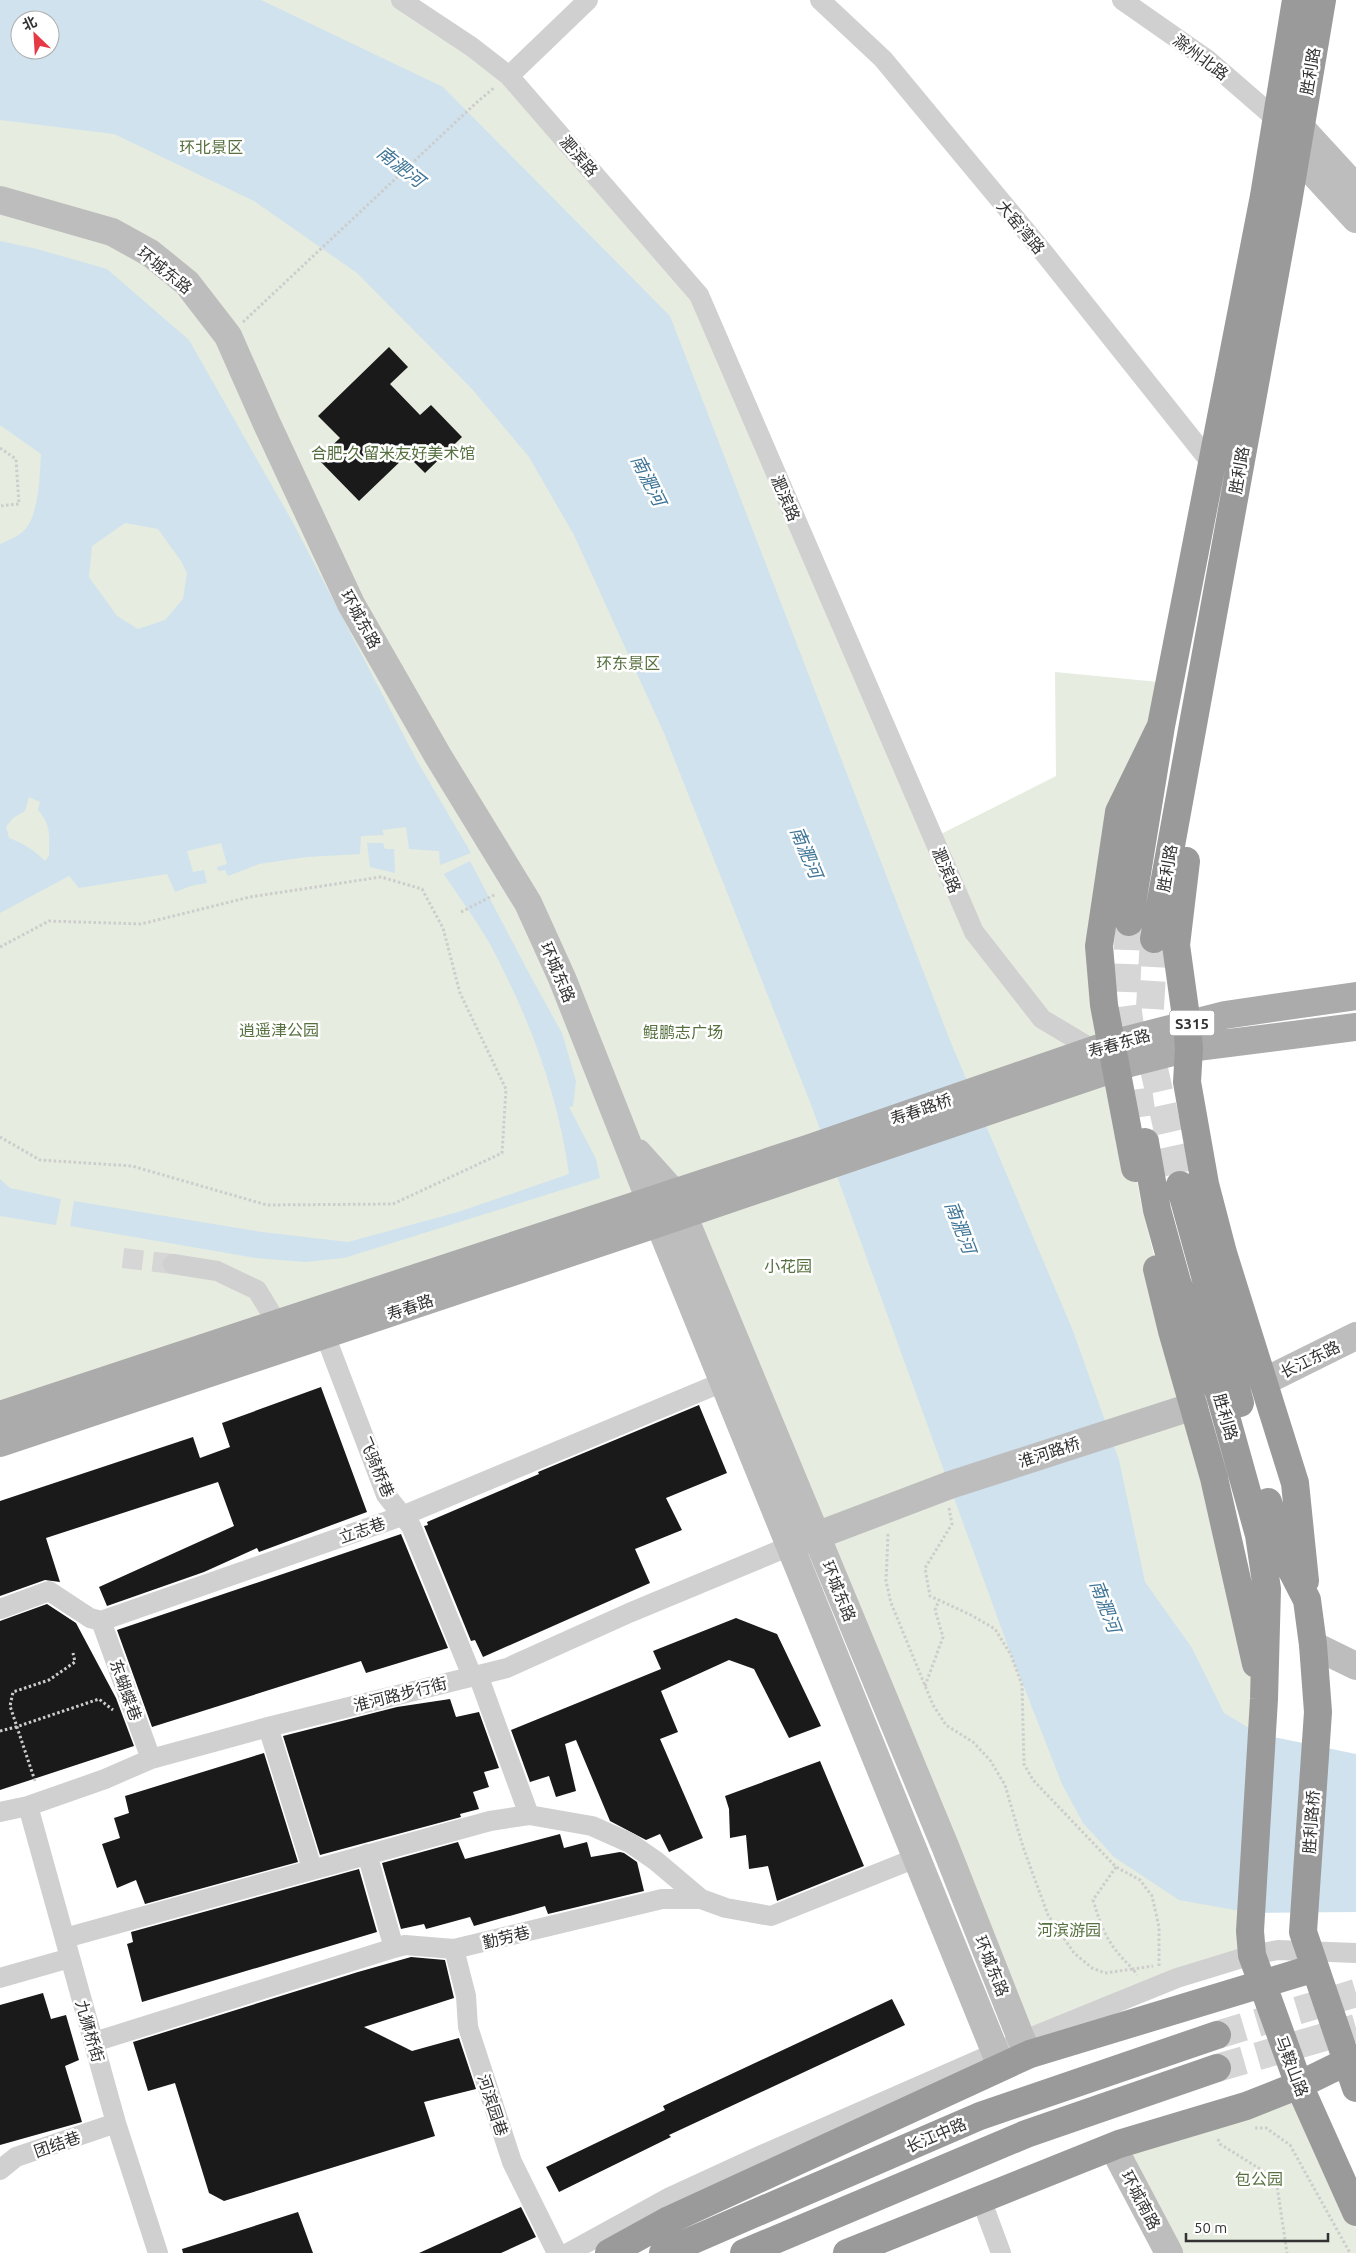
<svg xmlns="http://www.w3.org/2000/svg" width="1356" height="2253" font-family="Ubuntu,'Noto Sans SC',sans-serif">
<style>
.green{fill:#e6ecdf;fill-rule:evenodd}
.water{fill:#cfe2ee;fill-rule:evenodd}
.building{fill:#1a1a1a}
.lines{fill:none;stroke-linecap:round;stroke-linejoin:round}
.street-tunnel{stroke:#d6d6d6;stroke-width:20;stroke-dasharray:20 10;stroke-linecap:butt}
.highway-tunnel{stroke:#d6d6d6;stroke-width:28;stroke-dasharray:28 14;stroke-linecap:butt}
.path{stroke:#cdcdcd;stroke-width:3;stroke-dasharray:2.5 2.5;stroke-linecap:butt}
.street{stroke:#d0d0d0;stroke-width:20}
.secondary{stroke:#bdbdbd;stroke-width:28}
.primary{stroke:#ababab;stroke-width:28}
.highway{stroke:#9a9a9a;stroke-width:28}
.labels{text-anchor:middle;dominant-baseline:central;stroke-width:5;stroke-linejoin:round;paint-order:stroke}
.shield{fill:#fff;stroke:#707070;stroke-width:1}
.shield-label{font-size:15px;font-weight:bold;fill:#333}
.street-label{font-size:16px;fill:#333;stroke:#fff}
.park-label{font-size:16px;fill:#56703f;stroke:#fff}
.water-label{font-size:18px;font-style:italic;fill:#3f7597;stroke:#fff}
</style>
<rect width="100%" height="100%" fill="#fff"/>
<path class="green" d="M0,0H401L472,47L699,295L933,838L1056,776L1055,672L1169,683L1119,812L1099,946L1111,1044L650,1201L0,1415ZM20,20H50V50H20Z
M1117,1068L1141,1203L1264,1699L1252,1955L1022,2041L683,1214Z
M1299,2085L1356,2212V2253H1177L1119,2145Z"/>
<path class="water" d="M0,0H261L443,87L670,316L951,1043L1073,1331L1119,1460L1145,1582L1192,1648L1224,1713L1259,1734L1356,1754V1912L1252,1913L1179,1900L1114,1857L1083,1823L1062,1784L1006,1641L810,1102L664,733L574,535L529,457L472,389L357,273L254,201L114,134L0,120ZM20,20H50V50H20Z
M0,241L37,249L107,269L189,340L292,521L416,759L471,853L440,865L439,851L409,849L406,827L382,830L384,835L361,836L360,854L306,857L259,864L228,876L225,870L218,871L217,867L227,864L221,843L187,851L193,872L204,870L207,883L191,886L175,892L167,874L79,888L69,876L0,913V544C10,540 24,534 29,524C39,506 40,474 41,454L0,425ZM125,523L158,529L181,561L187,573L183,599L165,620L138,629L117,616L89,577L92,546ZM29,797L40,802L38,810C52,826 49,837 49,856L45,861C34,850 23,843 9,838L6,827L13,818L25,811Z
M367,843H383L385,849H394L395,873L370,867Z
M470,861L531,977L562,1033L576,1081L573,1106L569,1107L596,1159L600,1178L344,1258L305,1262L256,1258L70,1226L74,1201L262,1232L348,1242L458,1212L569,1174C558,1093 529,1017 490,944C476,920 459,897 444,874Z
M0,1179L10,1188L61,1199L56,1225L0,1216Z"/>
<path class="building" d="M389,347L408,367L390,384L420,415L431,405L462,437L425,473L407,455L359,501L318,459L340,438L318,416Z
M321,1387L367,1512L259,1552L257,1548L204,1572L107,1606L99,1587L234,1526L218,1482L46,1538L60,1582L45,1580L0,1596V1501L193,1437L200,1458L230,1447L222,1423Z
M699,1405L727,1473L666,1498L682,1530L635,1549L650,1583L483,1657L475,1640L471,1641L424,1526L428,1525L427,1522L539,1474L538,1472Z
M401,1534L448,1648L366,1673L361,1661L152,1727L117,1630Z
M47,1604L76,1623L116,1698L134,1746L0,1790V1621Z
M736,1618L777,1634L821,1726L789,1738L754,1669L729,1660L661,1691L678,1732L660,1739L703,1838L669,1852L660,1834L646,1840L610,1821L576,1740L565,1744L576,1791L556,1797L549,1776L530,1782L511,1730L661,1669L653,1651Z
M450,1699L456,1717L479,1712L499,1768L484,1772L489,1787L473,1792L479,1809L460,1814L461,1817L320,1855L283,1736L397,1707Z
M264,1753L298,1862L145,1904L136,1880L117,1888L102,1844L120,1838L114,1818L129,1813L125,1796Z
M820,1761L864,1866L777,1901L768,1866L749,1869L746,1835L730,1838L729,1809L725,1796Z
M560,1834L564,1848L587,1842L591,1857L620,1852L624,1853L637,1862L644,1891L548,1914L545,1906L474,1926L470,1917L426,1929L424,1924L401,1929L382,1863L458,1842L465,1859Z
M359,1869L377,1932L142,2002L127,1944L133,1942L131,1932Z
M411,1957L445,1960L454,1998L364,2027L412,2051L459,2038L476,2089L424,2102L435,2136L224,2201L209,2193L175,2083L148,2091L133,2042L358,1972Z
M43,1993L51,2019L66,2015L79,2060L65,2066L82,2122L0,2145V2005Z
M892,1999L905,2025L669,2135L671,2137L559,2192L546,2167L665,2110L663,2106Z
M521,2207L536,2237L501,2253H419Z
M298,2212L313,2253H183L182,2249Z"/>
<g class="lines">
<path class="street-tunnel" d="M123,1258L173,1264"/>
<path class="highway-tunnel" d="M1129,922L1126,996L1145,1142
M1154,939L1148,1042L1180,1185
M1217,2035L1356,1993
M1217,2068L1356,2028"/>
<path class="path" d="M243,322L476,103L495,87
M0,448L16,459L19,504L0,506
M461,912L496,894
M0,947L49,921L141,924L250,897L381,877L422,889L443,928L460,993L506,1089L502,1153L393,1204L267,1205L132,1166L40,1160L0,1137
M949,1508L952,1524L925,1568L930,1596L971,1615L995,1629L1011,1655L1022,1685L1024,1764L1033,1780L1116,1867L1140,1880L1152,1896L1159,1927V1966
M888,1534L886,1581L891,1603L933,1705L946,1725L973,1742L990,1760L1005,1785L1023,1847L1048,1915L1074,1953L1092,1968L1105,1973L1133,1969L1137,1975
M925,1686L943,1637L935,1610L939,1600
M0,1731L16,1727L99,1699L113,1710
M35,1781L10,1706L13,1692L49,1680L75,1662L73,1653
M1116,1867L1093,1900C1103,1932 1108,1945 1133,1969L1153,1966
M1255,2128H1266L1290,2145L1350,2253
M1218,2139L1220,2144L1276,2179L1287,2253"/>
<path class="street" d="M401,0L472,47L509,76L699,295L974,932L1042,1019L1094,1050
M820,0L883,59L1044,253L1212,464
M1122,0L1208,60L1276,119
M509,76L588,0
M173,1264L217,1271L257,1290L277,1323
M325,1335L386,1495L411,1526L472,1676
M0,1609L49,1591L90,1618L101,1621L402,1516L723,1382
M101,1621L151,1759
M478,1675L529,1815
M268,1727L312,1868
M28,1806L116,2123L158,2253
M0,1812L28,1806L105,1779L151,1759L268,1727L507,1668L629,1613L790,1546
M367,1854L394,1948
M65,1938L490,1821L529,1815L592,1826L630,1843L656,1861L701,1899
M454,1949L466,1996L468,2027L512,2162L557,2253
M0,1978L70,1958
M94,2042L394,1948L405,1945L454,1949L662,1899H701L726,1908L771,1916L916,1858
M0,2170L16,2157L116,2123
M981,2199L1001,2253
M568,2253L670,2197L757,2157L1022,2041L1177,1978L1252,1955L1278,1950L1356,1953"/>
<path class="secondary" d="M1301,128L1356,188
M1296,154L1356,219
M0,200L112,232L150,253L187,283L228,336L267,424L351,604L438,756L528,903L562,978L659,1223L1001,2066
M638,1153L674,1193L945,1846L1022,2041L1030,2054
M1263,1382L1356,1336
M800,1542L950,1485L1194,1406
M1313,1645L1356,1666
M1113,2147L1169,2253"/>
<path class="primary" d="M0,1415L810,1148L1111,1044L1225,1015L1356,996
M0,1443L659,1223L1130,1063L1189,1048L1356,1027"/>
<path class="highway" d="M1186,861L1176,945L1187,1024L1189,1048L1187,1082L1205,1184L1223,1253L1295,1483L1305,1581
M1129,922L1161,726L1264,196L1296,0
M1154,939L1288,202L1322,0
M1145,1142L1157,1210L1177,1282L1220,1395L1259,1535L1267,1589L1264,1699L1250,1931L1252,1955L1299,2085L1356,2212
M1135,1168L1104,1005L1099,946L1119,812L1161,726
M1180,1185L1240,1403
M1157,1269L1172,1331L1214,1478L1256,1664
M1268,1502L1286,1559L1307,1600L1313,1645L1318,1712L1303,1932L1356,2088
M609,2253L667,2221L1030,2054L1315,1968
M663,2253L980,2116L1217,2035
M744,2253L1026,2134L1217,2068
M847,2253L1119,2144L1246,2106L1299,2085L1346,2062"/>
</g>
<g class="labels">
<rect class="shield" x="1169.5" y="1010.5" width="45" height="25" rx="4"/>
<g class="shield-label">
<text x="1192" y="1023">S315</text>
</g>
<g class="street-label">
<text transform="translate(1201 57) rotate(37)">滁州北路</text>
<text transform="translate(1310 71) rotate(-80)">胜利路</text>
<text transform="translate(579 156) rotate(49)">淝滨路</text>
<text transform="translate(1021 227) rotate(50)">大窑湾路</text>
<text transform="translate(165 270) rotate(39)">环城东路</text>
<text transform="translate(1239 470) rotate(-80)">胜利路</text>
<text transform="translate(786 498) rotate(67)">淝滨路</text>
<text transform="translate(361 619) rotate(61)">环城东路</text>
<text transform="translate(1167 868) rotate(-80)">胜利路</text>
<text transform="translate(947 870) rotate(67)">淝滨路</text>
<text transform="translate(558 972) rotate(67)">环城东路</text>
<text transform="translate(1119 1043) rotate(-16)">寿春东路</text>
<text transform="translate(921 1109) rotate(-19)">寿春路桥</text>
<text transform="translate(410 1307) rotate(-19)">寿春路</text>
<text transform="translate(1310 1359) rotate(-26)">长江东路</text>
<text transform="translate(1226 1417) rotate(74)">胜利路</text>
<text transform="translate(1049 1452) rotate(-18)">淮河路桥</text>
<text transform="translate(377 1467) rotate(67)">飞骑桥巷</text>
<text transform="translate(362 1530) rotate(-19)">立志巷</text>
<text transform="translate(839 1591) rotate(68)">环城东路</text>
<text transform="translate(126 1690) rotate(70)">东蝴蝶巷</text>
<text transform="translate(400 1694) rotate(-14)">淮河路步行街</text>
<text transform="translate(1311 1822) rotate(-86)">胜利路桥</text>
<text transform="translate(506 1937) rotate(-14)">勤劳巷</text>
<text transform="translate(992 1966) rotate(68)">环城东路</text>
<text transform="translate(90 2031) rotate(74)">九狮桥街</text>
<text transform="translate(1292 2066) rotate(69)">马鞍山路</text>
<text transform="translate(493 2105) rotate(72)">河滨园巷</text>
<text transform="translate(936 2135) rotate(-23)">长江中路</text>
<text transform="translate(57 2144) rotate(-19)">团结巷</text>
<text transform="translate(1141 2200) rotate(62)">环城南路</text>
</g>
<g class="park-label">
<text x="211" y="147">环北景区</text>
<text x="393" y="453">合肥-久留米友好美术馆</text>
<text x="628" y="663">环东景区</text>
<text x="279" y="1030">逍遥津公园</text>
<text x="683" y="1032">鲲鹏志广场</text>
<text x="788" y="1266">小花园</text>
<text x="1069" y="1930">河滨游园</text>
<text x="1259" y="2179">包公园</text>
</g>
<g class="water-label">
<text transform="translate(401 166) rotate(38)">南淝河</text>
<text transform="translate(649 480) rotate(63)">南淝河</text>
<text transform="translate(807 852) rotate(67)">南淝河</text>
<text transform="translate(961 1227) rotate(69)">南淝河</text>
<text transform="translate(1106 1606) rotate(69)">南淝河</text>
</g>
</g>
<g transform="translate(35 35) rotate(335)"><circle r="24" fill="#ffffff" stroke="#adadad"/>
<path d="M0-4L9 19L0 12L-9 19Z" fill="#e63946"/>
<text y="-8" font-size="14" font-weight="bold" text-anchor="middle" fill="#333333">北</text>
</g>
<path d="M1186 2233v8h142v-8" fill="none" stroke="#333333" stroke-width="2.5"/>
<text x="1194" y="2233" font-size="15" fill="#333333" stroke="#ffffff" stroke-width="4" paint-order="stroke">50 m</text>
</svg>
